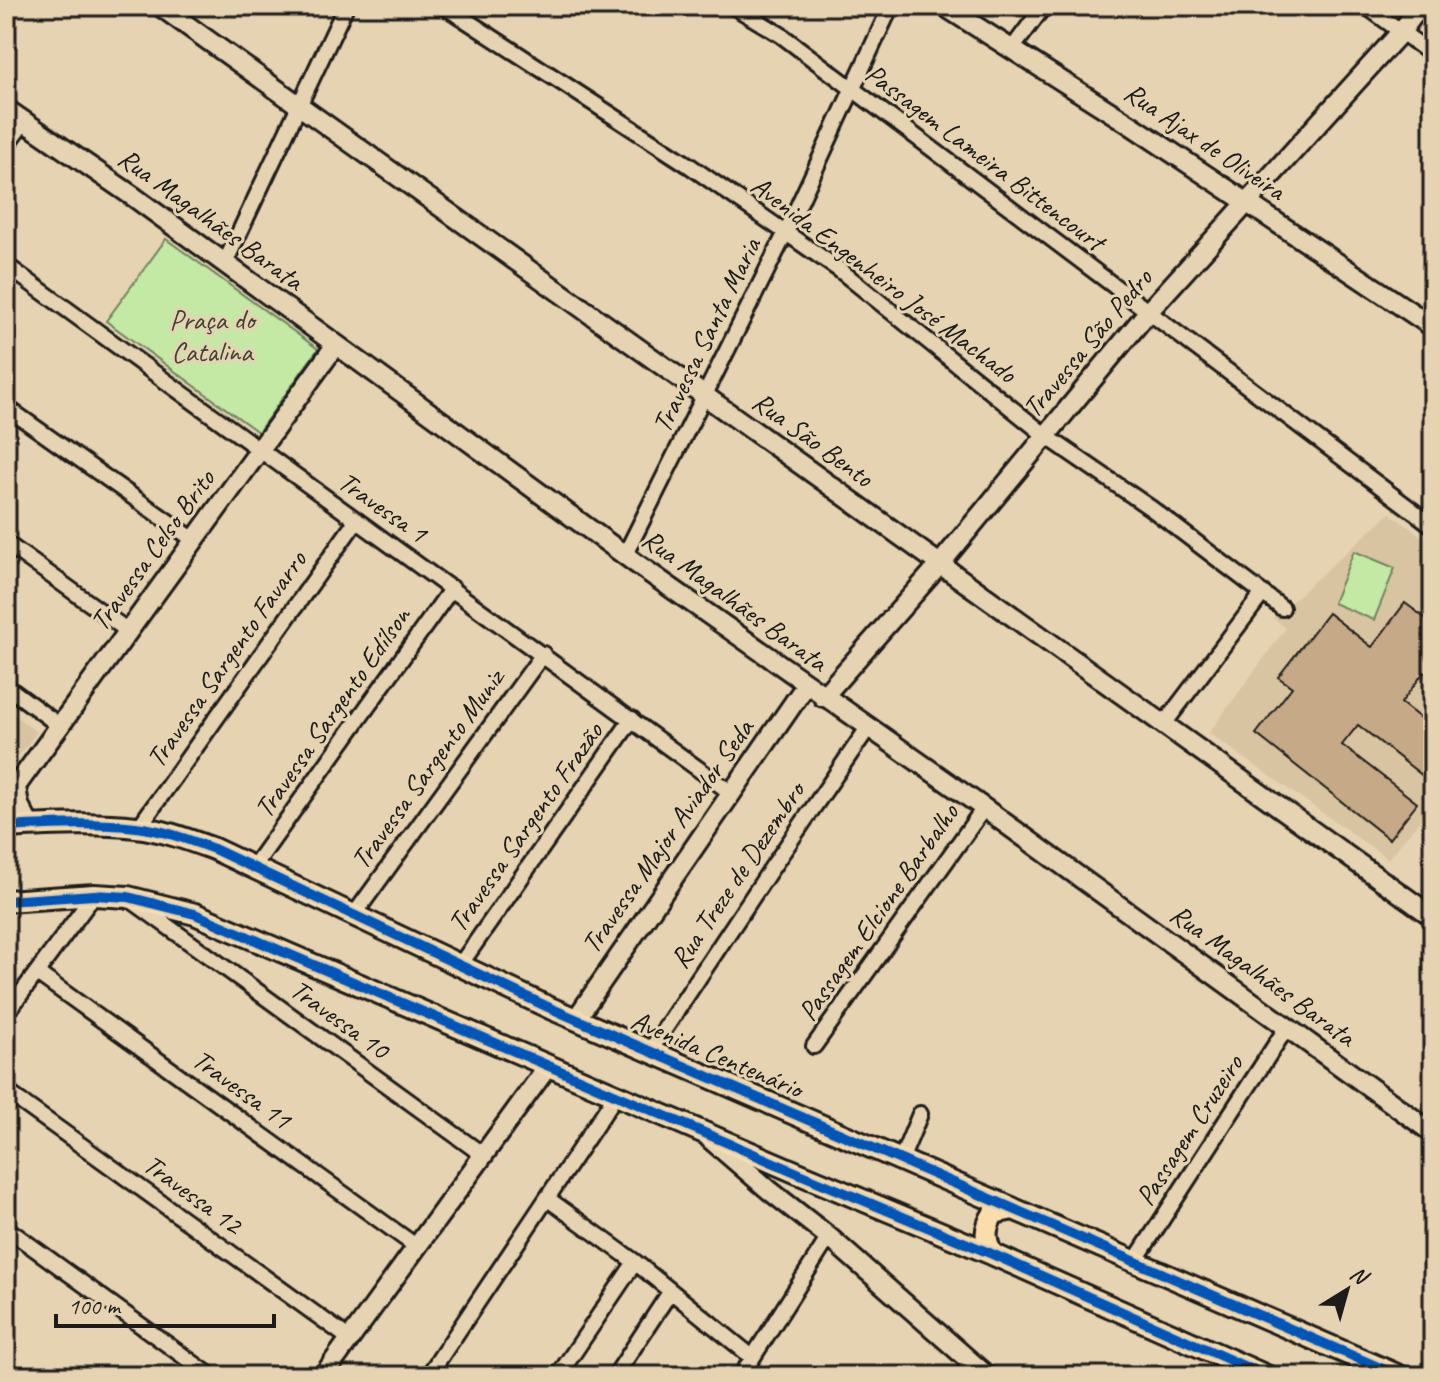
<svg xmlns="http://www.w3.org/2000/svg" width="1439" height="1382" font-family="Caveat,sans-serif">
<style>
.built{fill:#d8c4a1}
.green{fill:#c3e9a4;stroke:#708260;stroke-width:2}
.building{fill:#c6aa87;stroke:#1c1c1c;stroke-width:2}
.lines{fill:none;stroke-linecap:round;stroke-linejoin:round}
.street-casing{stroke:#1c1c1c;stroke-width:20}
.secondary-casing{stroke:#1c1c1c;stroke-width:24}
.primary-casing{stroke:#1c1c1c;stroke-width:26}
.street{stroke:#e6d3b1;stroke-width:14}
.secondary{stroke:#e6d3b1;stroke-width:18}
.primary{stroke:#fbddab;stroke-width:20}
.cycleway-casing{stroke:#e6d3b1;stroke-width:15}
.cycleway{stroke:#0057b8;stroke-width:10}
.labels{text-anchor:middle;dominant-baseline:central;stroke-width:6;stroke-linejoin:round;paint-order:stroke}
.street-label{font-size:28px;fill:#1c1c1c;stroke:#e6d3b1}
.park-label{font-size:28px;fill:#3d4537;stroke:#e6d3b1}
</style>
<rect width="100%" height="100%" fill="#e6d3b1"/>
<filter id="ink" filterUnits="userSpaceOnUse"><feTurbulence type="fractalNoise" baseFrequency=".0125" numOctaves="2"/><feDisplacementMap in="SourceGraphic" scale="16" xChannelSelector="R" yChannelSelector="G"/><feConvolveMatrix kernelMatrix="1 2 1 2 8 2 1 2 1" color-interpolation-filters="sRGB"/></filter>
<g filter="url(#ink)">
<path class="built" d="M1390,513L1433,545V804L1388,859L1209,733L1286,628L1273,618Z
M6,701L10,712L37,732L6,773Z"/>
<path class="green" d="M166,239L318,349L258,432L106,321Z
M1354,551L1395,568L1374,620L1333,603Z"/>
<path class="building" d="M1405,603L1433,624V678L1424,672L1401,703L1433,728V784L1358,725L1342,745L1417,803L1389,839L1256,734L1292,687L1278,677L1328,613L1372,647Z"/>
<g class="lines">
<defs>
<path id="street" d="M444,6L690,166L841,271L1046,436L1152,509L1282,608
M733,6L781,35L1433,526
M1366,6L1433,55
M1012,49L1044,6
M6,146L24,122
M225,263L346,6
M6,265L730,792
M6,407L194,540
M6,543L128,631
M625,555L786,232L891,6
M6,686L60,726
M1164,724L1263,593
M139,827L356,521
M254,866L452,588
M134,902L483,1155
M354,915L543,654
M460,965L632,719
M37,973L417,1247
M6,1014L94,895
M814,1046L984,808
M650,1051L771,869L868,728
M6,1091L350,1339
M901,1160L920,1114
M548,1199L635,1262L752,1357
M6,1228L211,1376
M1135,1261L1287,1027
M6,1374L9,1376
M428,1376L616,1095
M558,1376L635,1262
M615,1376L670,1292
M741,1376L829,1237
M961,1376L972,1363"/>
<path id="secondary" d="M160,6L1433,917
M944,6L1131,125L1433,327
M6,109L134,197L637,564L984,808L1433,1133
M823,697L940,564L1148,312L1401,32L1420,6
M16,787L19,805L30,826
M6,800L335,346
M576,1019L806,685
M710,1139L769,1190L829,1237L987,1376
M323,1376L548,1066"/>
<path id="primary" d="M6,827C49,825 93,822 136,827C163,830 189,840 214,849L550,1008L1399,1376
M6,901L94,895L128,897L195,914L800,1174L992,1254L1266,1376
M992,1254C984,1238 985,1227 994,1213L1013,1209"/>
</defs>
<use href="#street" class="street-casing"/>
<use href="#secondary" class="secondary-casing"/>
<use href="#primary" class="primary-casing"/>
<use href="#street" class="street"/>
<use href="#secondary" class="secondary"/>
<use href="#primary" class="primary"/>
<defs>
<path id="cycleway" d="M6,827C49,825 93,822 136,827C163,830 189,840 214,849L550,1008L1399,1376
M6,901L94,895L128,897L195,914L800,1174L992,1254L1266,1376"/>
</defs>
<use href="#cycleway" class="cycleway-casing"/>
<use href="#cycleway" class="cycleway"/>
</g>
</g>
<g class="labels">
<g class="street-label">
<text transform="translate(1205 141) rotate(34)">Rua Ajax de Oliveira</text>
<text transform="translate(985 157) rotate(37)">Passagem Lameira Bittencourt</text>
<text transform="translate(211 219) rotate(36)">Rua Magalhães Barata</text>
<text transform="translate(884 279) rotate(37)">Avenida Engenheiro José Machado</text>
<text transform="translate(706 335) rotate(-64)">Travessa Santa Maria</text>
<text transform="translate(1087 343) rotate(-50)">Travessa São Pedro</text>
<text transform="translate(813 439) rotate(36)">Rua São Bento</text>
<text transform="translate(383 507) rotate(35)">Travessa 1</text>
<text transform="translate(152 550) rotate(-54)">Travessa Celso Brito</text>
<text transform="translate(735 600) rotate(36)">Rua Magalhães Barata</text>
<text transform="translate(226 659) rotate(-55)">Travessa Sargento Favarro</text>
<text transform="translate(332 712) rotate(-55)">Travessa Sargento Edílson</text>
<text transform="translate(427 769) rotate(-54)">Travessa Sargento Muniz</text>
<text transform="translate(525 827) rotate(-55)">Travessa Sargento Frazão</text>
<text transform="translate(667 836) rotate(-55)">Travessa Major Aviador Seda</text>
<text transform="translate(737 875) rotate(-56)">Rua Treze de Dezembro</text>
<text transform="translate(878 912) rotate(-55)">Passagem Elcione Barbalho</text>
<text transform="translate(1263 975) rotate(36)">Rua Magalhães Barata</text>
<text transform="translate(340 1019) rotate(36)">Travessa 10</text>
<text transform="translate(717 1054) rotate(23)">Avenida Centenário</text>
<text transform="translate(242 1089) rotate(36)">Travessa 11</text>
<text transform="translate(1189 1130) rotate(-57)">Passagem Cruzeiro</text>
<text transform="translate(193 1194) rotate(36)">Travessa 12</text>
</g>
<g class="park-label">
<text x="212" y="319">Praça do<tspan x="212" dy="32">Catalina</tspan></text>
</g>
</g>
<rect width="1439" height="1382" fill="none" stroke="#e6d3b1" stroke-width="32"/>
<rect x="16" y="16" width="1407" height="1350" fill="none" stroke="#1c1c1c" stroke-width="3" filter="url(#ink)"/>
<g transform="translate(1347 1290) rotate(37)" stroke="#e6d3b1" stroke-width="6" paint-order="stroke">
<path d="M0-6L14 30L0 20L-14 30Z" fill="#1c1c1c"/>
<text y="-12" font-size="22" font-weight="bold" text-anchor="middle" fill="#1c1c1c">N</text>
</g>
<path d="M56 1314v12h218v-12" fill="none" stroke="#1c1c1c" stroke-width="4"/>
<text x="68" y="1314" font-size="24" fill="#1c1c1c" stroke="#e6d3b1" stroke-width="6" paint-order="stroke">100 m</text>
</svg>
